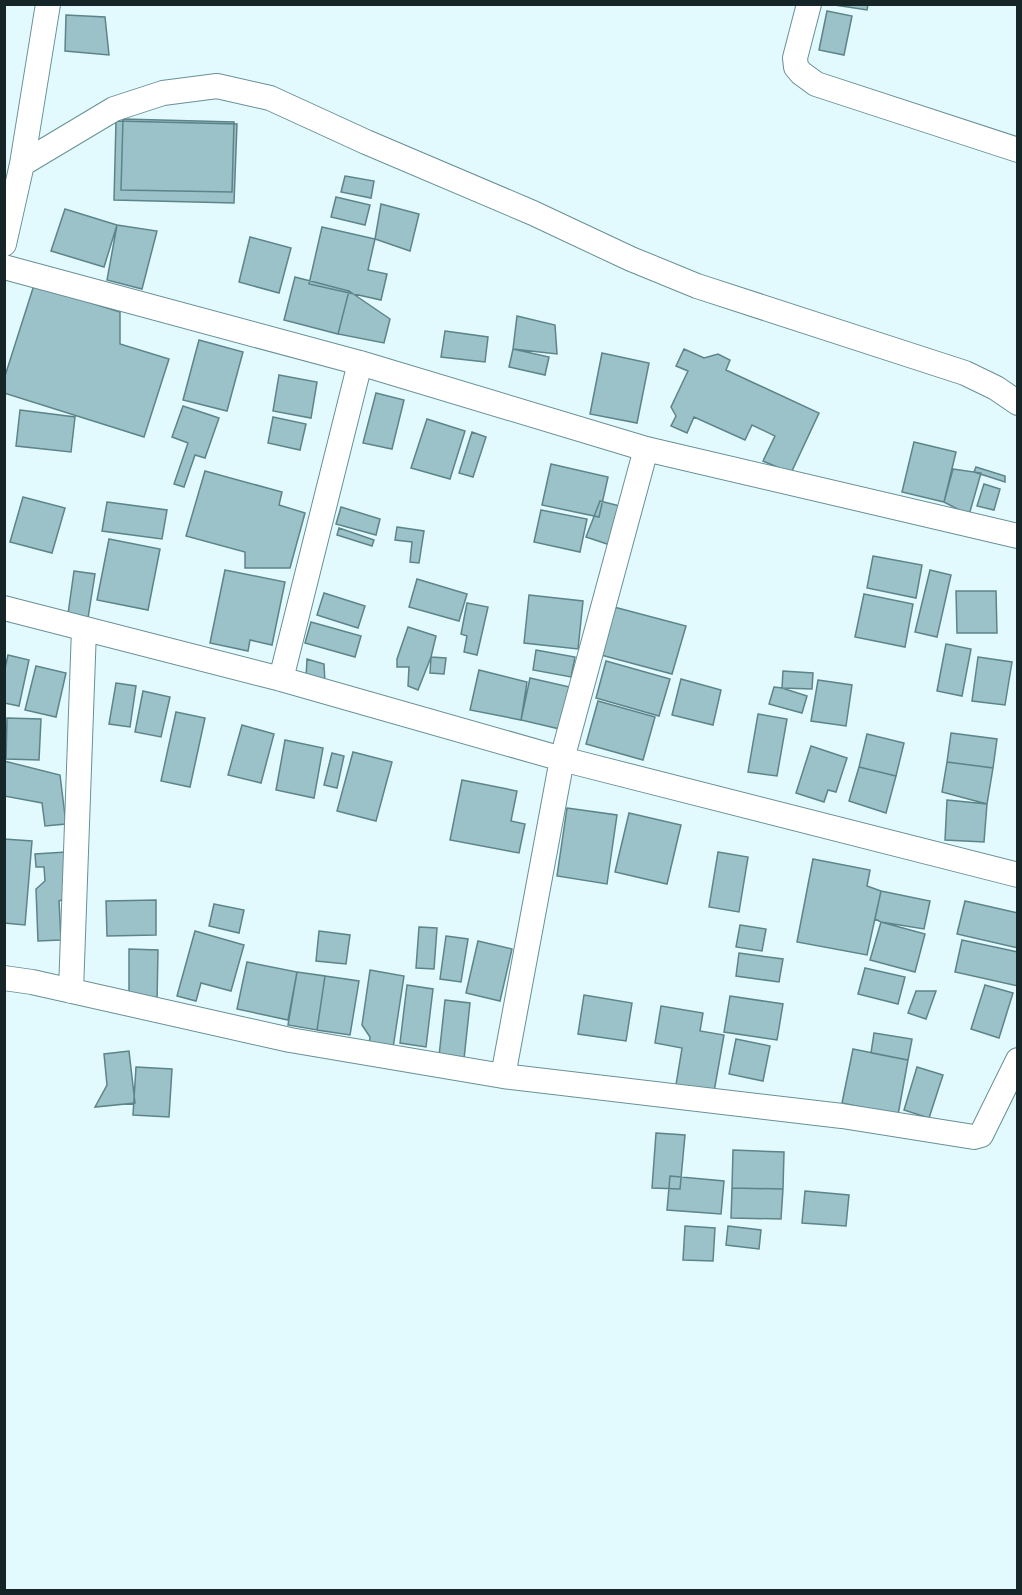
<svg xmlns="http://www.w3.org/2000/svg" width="1022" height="1595" font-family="'Alegreya Sans',sans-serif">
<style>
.building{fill:#9ac2c8;stroke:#5d8489;stroke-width:1.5}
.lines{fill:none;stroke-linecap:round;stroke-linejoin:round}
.minor-casing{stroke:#699095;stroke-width:26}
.minor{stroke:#fff;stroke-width:24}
</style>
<rect width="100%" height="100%" fill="#e2fafe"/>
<path class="building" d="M828,4H868L867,10Z
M827,11L852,16L844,55L819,50Z
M66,15L105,17L109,55L65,51Z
M123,119L234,122L232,192L121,190Z
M116,121L237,124L234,203L114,200Z
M345,176L374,181L371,198L341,192Z
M336,197L370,205L365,225L331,217Z
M381,204L419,214L410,251L375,239Z
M65,209L117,225L104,267L51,251Z
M117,225L157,231L142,289L107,280Z
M322,227L375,239L368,270L387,274L381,300L309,284Z
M250,237L291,248L279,293L239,282Z
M295,277L349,291L338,334L284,320Z
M34,285L120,312V344L169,359L144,437L4,393V379Z
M349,291L390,319L384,343L338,334Z
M517,316L555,325L557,354L513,349Z
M445,331L488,337L485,362L441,357Z
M199,340L243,352L227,411L183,400Z
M513,349L549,357L545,375L509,367Z
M684,349L704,358L718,354L730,360L726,370L819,413L791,473L763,461L775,436L752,425L745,440L694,417L687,433L671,426L676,416L671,407L688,371L676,366Z
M602,353L649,363L637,423L590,414Z
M279,375L317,382L311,418L273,411Z
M376,393L404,400L392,449L363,443Z
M183,406L219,418L205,458L195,455L184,487L174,484L188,443L172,437Z
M20,410L75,417L71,452L16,446Z
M273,417L306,424L300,450L268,443Z
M427,419L465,431L450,479L411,468Z
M472,432L486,437L473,477L459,473Z
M914,442L956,452L944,502L902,492Z
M551,464L608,477L599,517L542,505Z
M976,467L1005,476V482L974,472Z
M953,469L981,473L969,515L944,502Z
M205,471L282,492L279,505L305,513L290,568H245V552L186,536Z
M984,484L1000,489L994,510L977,506Z
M23,497L65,508L52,553L10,542Z
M600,501L620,506L610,545L586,537Z
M107,502L167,510L162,539L102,531Z
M341,507L380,519L376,535L336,524Z
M541,510L587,519L580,552L534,542Z
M397,527L424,531L419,563L410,562L412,542L395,540Z
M339,528L374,540L372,546L337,535Z
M109,539L160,549L148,610L97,600Z
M873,556L922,565L916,598L867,588Z
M225,570L285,582L272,645L250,640L248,651L210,643Z
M930,570L951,575L937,637L915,632Z
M74,571L95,574L88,618L68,614Z
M417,579L467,594L459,621L409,607Z
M956,591H996L997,633H957Z
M324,593L365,606L358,628L317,615Z
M864,594L913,604L905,647L855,637Z
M529,595L583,601L578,649L524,643Z
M467,603L488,607L477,655L464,652L467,636L461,634Z
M614,607L686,626L672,674L601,655Z
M311,622L361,636L355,657L305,643Z
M408,627L436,636L431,657L418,690L408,686L409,667H397V659Z
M946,644L971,649L962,696L937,691Z
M536,650L575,657L571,677L533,670Z
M8,655L29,660L19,706L4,703V673Z
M431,657L446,658L444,674L430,673Z
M978,657L1012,662L1005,705L972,701Z
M307,659L324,664L325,683L306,678Z
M606,661L670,679L659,716L596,698Z
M36,666L66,673L56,717L25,710Z
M479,670L527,682L521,720L470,710Z
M783,671L813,673L812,689L782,688Z
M530,678L574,688L564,730L521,720Z
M681,679L721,690L713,725L672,715Z
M818,680L852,685L846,726L811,721Z
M116,683L136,686L130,727L109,724Z
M774,687L782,688L807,696L802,713L769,704Z
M143,691L170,697L161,737L135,732Z
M598,701L655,717L643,760L586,744Z
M176,712L205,718L190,787L161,781Z
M758,714L787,719L777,776L748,772Z
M7,718L41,719L39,760L6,759Z
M242,725L274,734L261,783L228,775Z
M951,733L997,739L993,768L947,762Z
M867,734L904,743L896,776L859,767Z
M285,740L323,748L314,798L276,790Z
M811,746L847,758L836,792L828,790L824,802L796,793Z
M353,752L392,762L376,821L337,811Z
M332,753L344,756L337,788L324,785Z
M4,761L60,775L66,824L45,826L42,803L4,796Z
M947,762L993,768L987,804L942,792Z
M859,767L896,776L886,813L849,801Z
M462,780L517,791L511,821L525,824L519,853L450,840Z
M947,800L987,804L984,842L945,840Z
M567,808L617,815L607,884L557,876Z
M629,813L681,825L667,884L615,872Z
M4,839L32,841L25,925L4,923Z
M66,852L69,897L59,901L61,940L38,941L36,889L45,881L44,867H36L35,854Z
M718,852L748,857L739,912L709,907Z
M813,859L870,870L867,886L881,891L867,955L797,942Z
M881,891L930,901L924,929L881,922L875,919Z
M156,900V935L107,936L106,901Z
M965,901L1018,913V948L957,934Z
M214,904L244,910L239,933L209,926Z
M881,922L925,934L915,972L870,960Z
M740,925L766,929L762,951L736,947Z
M419,927L437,928L434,969L416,968Z
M195,931L244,945L231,991L201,983L196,1001L177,996Z
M319,931L350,935L346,964L316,961Z
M446,936L468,939L461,982L440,979Z
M962,940L1018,952V986L955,972Z
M478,941L512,949L500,1001L466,993Z
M129,949L158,950L157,1002H129Z
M739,953L783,959L779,982L736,976Z
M247,962L297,972L288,1020L237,1009Z
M865,968L905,977L898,1004L858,994Z
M370,970L404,976L393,1048L369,1044L370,1037L362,1025Z
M297,972L325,976L317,1030L288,1025Z
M325,976L359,981L350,1035L317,1030Z
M407,985L433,989L426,1047L400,1043Z
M985,985L1013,993L999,1038L971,1029Z
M916,991H936L926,1019L908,1013Z
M584,995L632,1003L626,1041L578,1034Z
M730,996L783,1004L777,1040L724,1032Z
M445,1000L470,1003L464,1059L439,1056Z
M661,1006L703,1013L700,1031L724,1035L714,1092L676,1085L682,1048L655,1043Z
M874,1033L912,1039L908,1060L871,1053Z
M736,1039L770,1046L763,1081L729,1074Z
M853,1049L908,1060L898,1115L842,1103Z
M129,1051L135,1103L95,1107L107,1085L104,1054Z
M136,1067L172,1069L169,1117L133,1115Z
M917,1067L943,1075L929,1118L904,1110Z
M656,1133L685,1135L680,1189L652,1188Z
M733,1150L784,1152L783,1189L732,1188Z
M670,1176L724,1181L721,1214L667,1210Z
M732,1188L783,1189L781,1219L731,1218Z
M805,1191L849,1195L846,1226L802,1223Z
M685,1226L715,1228L713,1261L683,1260Z
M728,1226L761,1230L759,1249L726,1245Z"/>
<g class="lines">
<defs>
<path id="minor" d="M809,4L795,58L796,67L801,73L816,84L1018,150
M22,164L114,109L163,93L217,86L270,98L366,142L533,213L631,259L697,286L965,373L996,388L1018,403
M4,244L22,164L48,4
M4,267L360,363L646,449L1018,536
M4,608L281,679L562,759L1018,875
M281,679L360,363
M4,978L32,982L290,1040L503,1076L842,1116L974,1137L981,1135L1018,1060
M71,991L84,629
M503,1076L562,759L646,449"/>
</defs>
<use href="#minor" class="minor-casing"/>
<use href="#minor" class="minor"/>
</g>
<rect width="1022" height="1595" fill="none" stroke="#162628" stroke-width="12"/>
</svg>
